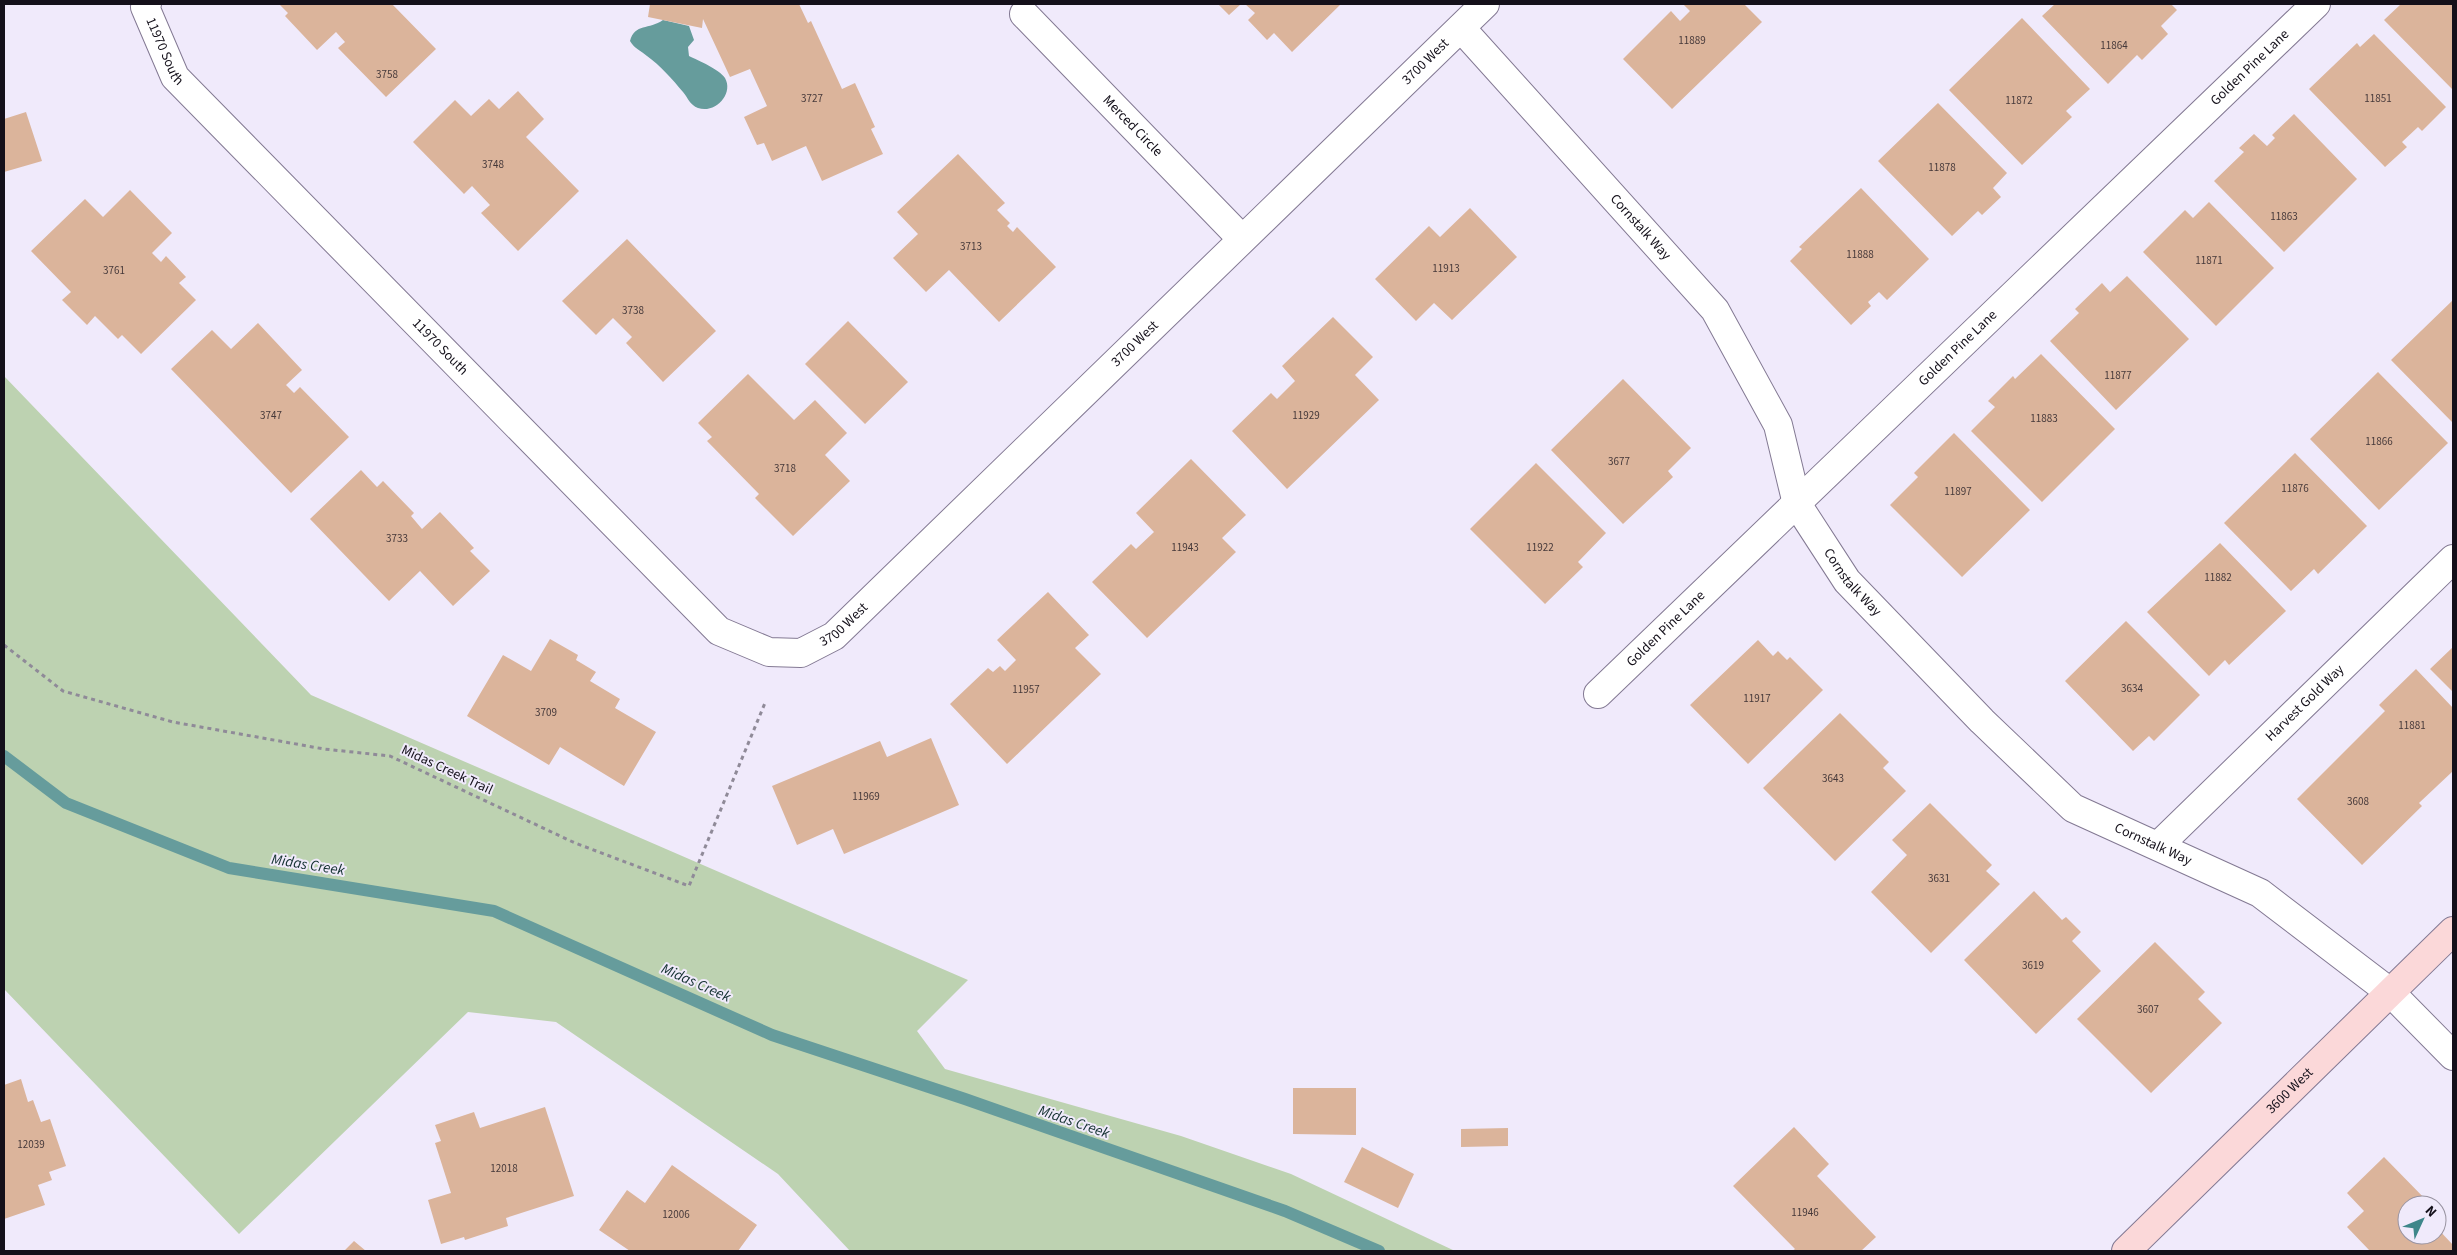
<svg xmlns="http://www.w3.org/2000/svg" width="2457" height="1255" font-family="'Source Sans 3',sans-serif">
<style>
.green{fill:#bdd2b1}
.water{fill:#669c9c}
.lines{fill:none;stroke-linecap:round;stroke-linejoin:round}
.stream{stroke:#669c9c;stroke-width:12}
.building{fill:#dbb49b}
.street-casing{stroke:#837993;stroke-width:30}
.secondary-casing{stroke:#837993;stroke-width:30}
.path{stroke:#8f8a98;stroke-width:3;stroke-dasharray:4 4;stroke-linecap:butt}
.street{stroke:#fff;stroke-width:28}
.secondary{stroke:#fbd8d9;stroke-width:28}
.labels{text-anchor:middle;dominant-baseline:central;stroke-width:4;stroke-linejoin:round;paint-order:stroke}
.number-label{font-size:11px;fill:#46393a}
.street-label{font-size:14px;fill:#14101a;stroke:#f0eafb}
.water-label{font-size:15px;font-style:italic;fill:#122f2f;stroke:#f0eafb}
</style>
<rect width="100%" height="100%" fill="#f0eafb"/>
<path class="green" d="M4,376L311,695L968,980L917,1031L945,1069L1181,1136L1291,1174L1455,1251H850L778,1174L556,1022L468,1012L239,1234L4,989Z"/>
<path class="water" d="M663,20L689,26L694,40L688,47L689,56C699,61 719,69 725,78C734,94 715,114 698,108C690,105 688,98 683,92C673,80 660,65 647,56C640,50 635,49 630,41C635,23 649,30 663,20Z"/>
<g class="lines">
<path class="stream" d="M4,756L66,803L229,868L494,911L772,1035L965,1099L1285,1211L1379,1251"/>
</g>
<path class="building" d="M279,4H392L436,49L386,97L338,48L345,42L336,32L317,50L285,16L288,13Z
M650,4H799L808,23L811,21L842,89L855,83L875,127L871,129L883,154L822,181L806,146L772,161L764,143L757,145L744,117L767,106L750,69L730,77L703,19L702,28L648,17Z
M1218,4H1241L1229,15Z
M1245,4H1341L1292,52L1274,33L1267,40L1248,20L1255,13Z
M1683,4H1744L1762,22L1672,109L1623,59L1671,11L1680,21L1690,11Z
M2055,4H2171L2177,10L2161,26L2168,34L2142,60L2137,55L2108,84L2042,16Z
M2401,4H2453V90L2384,20Z
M2022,18L2090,89L2066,111L2072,117L2022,165L1949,90Z
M2374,34L2446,107L2422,131L2418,127L2402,142L2407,147L2385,167L2309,89L2357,43L2360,47Z
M518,91L544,119L526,137L579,191L518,251L481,213L490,205L472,186L464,194L413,142L455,100L471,116L489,99L499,109Z
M1938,103L2007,173L1993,188L2001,197L1982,215L1978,211L1952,236L1878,161Z
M26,112L42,161L4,172V119Z
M2294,114L2357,179L2284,252L2214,181L2244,152L2239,148L2254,134L2267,146L2275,138L2272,135Z
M958,154L1005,203L997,210L1010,223L1007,226L1013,232L1017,227L1056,267L999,322L949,270L926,292L893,258L918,234L897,212Z
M1861,188L1929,259L1887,300L1879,292L1868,302L1871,306L1851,325L1790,261L1802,249L1799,247Z
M130,190L172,233L152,253L161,262L166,256L186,277L179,283L196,300L141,354L122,335L118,339L95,316L87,325L62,300L71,292L31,251L85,199L103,217Z
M2209,202L2274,268L2216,326L2143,252L2185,210L2193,218Z
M1470,208L1517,257L1452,320L1434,303L1416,321L1375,279L1429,226L1440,237Z
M627,239L716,331L663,382L626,343L632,337L613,318L596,335L562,301Z
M2127,276L2189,339L2116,410L2050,341L2079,313L2075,309L2102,283L2110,292Z
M2453,300V423L2391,360Z
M1333,317L1373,357L1355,375L1379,400L1287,489L1232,431L1271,393L1277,399L1295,381L1282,366Z
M848,321L908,382L865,424L805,364Z
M258,323L302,370L286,385L294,393L300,387L349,437L291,493L171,369L212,330L231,349Z
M2041,354L2115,429L2042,502L1971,431L1995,407L1988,401L2013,376L2015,379Z
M2378,372L2448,443L2379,510L2310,439Z
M748,374L794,420L815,400L847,433L825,455L850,481L793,536L755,498L759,494L707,441L712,437L698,423Z
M1623,379L1691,448L1668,471L1673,477L1623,524L1551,450Z
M1954,433L2030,510L1962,577L1890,505L1918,477L1914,473Z
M2295,453L2367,526L2318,574L2314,569L2291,591L2224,523Z
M1191,459L1246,515L1222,538L1236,552L1147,638L1092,582L1131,544L1136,549L1154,532L1136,513Z
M1536,463L1606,533L1578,562L1583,567L1545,604L1470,529Z
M361,470L377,487L383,481L414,513L411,516L422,529L440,512L474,548L470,551L490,571L453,606L420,571L389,601L310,519Z
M2220,543L2286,611L2229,665L2225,660L2209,676L2147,612Z
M1048,592L1089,635L1075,648L1101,674L1007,764L950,704L988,668L993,672L1000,666L1005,671L1016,660L997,640Z
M2126,621L2200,695L2154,741L2149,736L2133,751L2065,681Z
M550,639L578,655L576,660L596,672L590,681L620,699L615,708L656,732L624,786L560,747L549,765L467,716L503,655L531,671Z
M1758,640L1773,656L1778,651L1787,660L1790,657L1823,690L1748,764L1690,705Z
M2453,647V692L2430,669Z
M2416,669L2453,708V771L2419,803L2422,806L2362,865L2297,799L2385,711L2379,705Z
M1840,713L1889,762L1883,768L1906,791L1835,861L1763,788Z
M931,738L959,805L844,854L833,829L797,845L772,786L880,741L887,757Z
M1930,803L1992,865L1986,871L2000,884L1931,953L1871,892L1907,855L1892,840Z
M2034,891L2062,920L2066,917L2081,932L2072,941L2101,971L2036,1034L1964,960Z
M2155,942L2205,992L2198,999L2222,1023L2151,1093L2077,1019Z
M21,1079L28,1102L33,1100L41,1122L50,1119L66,1166L49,1172L52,1180L38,1185L45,1205L4,1219V1085Z
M1293,1088H1356V1135L1293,1134Z
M545,1107L574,1196L506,1218L508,1226L465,1240L464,1237L441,1244L428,1200L451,1193L435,1143L441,1141L435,1125L474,1112L480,1128Z
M1794,1127L1829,1164L1817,1176L1876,1237L1861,1251H1792L1795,1249L1733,1186Z
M1508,1128V1146L1461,1147V1129Z
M1362,1147L1414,1174L1398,1208L1344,1182Z
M2384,1157L2431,1205H2407V1235H2437V1228L2453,1245V1251H2370L2347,1227L2364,1211L2347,1193Z
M672,1165L757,1225L738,1251H630L599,1230L627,1190L645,1203Z
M354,1241L366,1251H344Z"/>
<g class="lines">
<defs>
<g id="street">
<path id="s1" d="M147,4L145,7L175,77L719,631L769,652L801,653L834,636L1485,4"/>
<path id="s2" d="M1024,14L1242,239"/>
<path id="s3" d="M1461,28L1715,310L1778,425L1797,504L1847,581L1982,721L2073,808L2260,893L2391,993L2453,1056"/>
<path id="s4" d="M1598,694L2316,4"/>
<path id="s5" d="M2158,846L2453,559"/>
</g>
<g id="secondary">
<path id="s6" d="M2126,1251L2453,931"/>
</g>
</defs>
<use href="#street" class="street-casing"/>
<use href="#secondary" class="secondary-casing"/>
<path class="path" d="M4,645L63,691L173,722L324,749L390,756L575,843L689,886L765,703"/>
<use href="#street" class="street"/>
<use href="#secondary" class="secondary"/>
</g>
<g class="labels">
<g class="number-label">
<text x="1692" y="40">11889</text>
<text x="2114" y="45">11864</text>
<text x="387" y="74">3758</text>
<text x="812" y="98">3727</text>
<text x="2378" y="98">11851</text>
<text x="2019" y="100">11872</text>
<text x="493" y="164">3748</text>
<text x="1942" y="167">11878</text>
<text x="2284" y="216">11863</text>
<text x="971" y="246">3713</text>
<text x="1860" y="254">11888</text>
<text x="2209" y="260">11871</text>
<text x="1446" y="268">11913</text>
<text x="114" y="270">3761</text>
<text x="633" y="310">3738</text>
<text x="2118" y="375">11877</text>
<text x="271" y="415">3747</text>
<text x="1306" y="415">11929</text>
<text x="2044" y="418">11883</text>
<text x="2379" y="441">11866</text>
<text x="1619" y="461">3677</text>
<text x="785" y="468">3718</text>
<text x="2295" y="488">11876</text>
<text x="1958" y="491">11897</text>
<text x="397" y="538">3733</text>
<text x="1185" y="547">11943</text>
<text x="1540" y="547">11922</text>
<text x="2218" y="577">11882</text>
<text x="2132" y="688">3634</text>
<text x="1026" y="689">11957</text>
<text x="1757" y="698">11917</text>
<text x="546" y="712">3709</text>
<text x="2412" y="725">11881</text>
<text x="1833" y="778">3643</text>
<text x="866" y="796">11969</text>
<text x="2358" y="801">3608</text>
<text x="1939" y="878">3631</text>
<text x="2033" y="965">3619</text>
<text x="2148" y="1009">3607</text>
<text x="31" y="1144">12039</text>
<text x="504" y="1168">12018</text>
<text x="1805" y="1212">11946</text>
<text x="676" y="1214">12006</text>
</g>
<g class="street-label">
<text stroke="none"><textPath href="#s1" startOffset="52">11970 South</textPath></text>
<text stroke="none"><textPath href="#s1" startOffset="1804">3700 West</textPath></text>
<text stroke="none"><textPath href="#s4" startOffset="904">Golden Pine Lane</textPath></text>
<text stroke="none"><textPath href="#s2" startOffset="156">Merced Circle</textPath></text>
<text stroke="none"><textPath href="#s3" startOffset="268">Cornstalk Way</textPath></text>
<text stroke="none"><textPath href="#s1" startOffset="1399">3700 West</textPath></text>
<text stroke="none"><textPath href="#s1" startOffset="458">11970 South</textPath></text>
<text stroke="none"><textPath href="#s4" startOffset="499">Golden Pine Lane</textPath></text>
<text stroke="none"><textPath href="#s3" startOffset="688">Cornstalk Way</textPath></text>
<text stroke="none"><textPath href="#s1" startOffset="994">3700 West</textPath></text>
<text stroke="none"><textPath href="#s4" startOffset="94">Golden Pine Lane</textPath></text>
<text stroke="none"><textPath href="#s5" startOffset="205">Harvest Gold Way</textPath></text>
<text transform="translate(447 770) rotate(25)">Midas Creek Trail</text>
<text stroke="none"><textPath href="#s3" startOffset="1092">Cornstalk Way</textPath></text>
<text stroke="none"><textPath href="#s6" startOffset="229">3600 West</textPath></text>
</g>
<g class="water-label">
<text transform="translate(308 865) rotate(9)">Midas Creek</text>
<text transform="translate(696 983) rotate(24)">Midas Creek</text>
<text transform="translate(1074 1122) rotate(19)">Midas Creek</text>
</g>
</g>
<rect width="2457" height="1255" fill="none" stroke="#14101a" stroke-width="10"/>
<g transform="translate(2422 1220) rotate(46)"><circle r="24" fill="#f0eafb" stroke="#9893a1"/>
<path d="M0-4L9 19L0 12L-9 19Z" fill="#3e868a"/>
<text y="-8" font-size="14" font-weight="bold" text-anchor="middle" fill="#14101a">N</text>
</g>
</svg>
